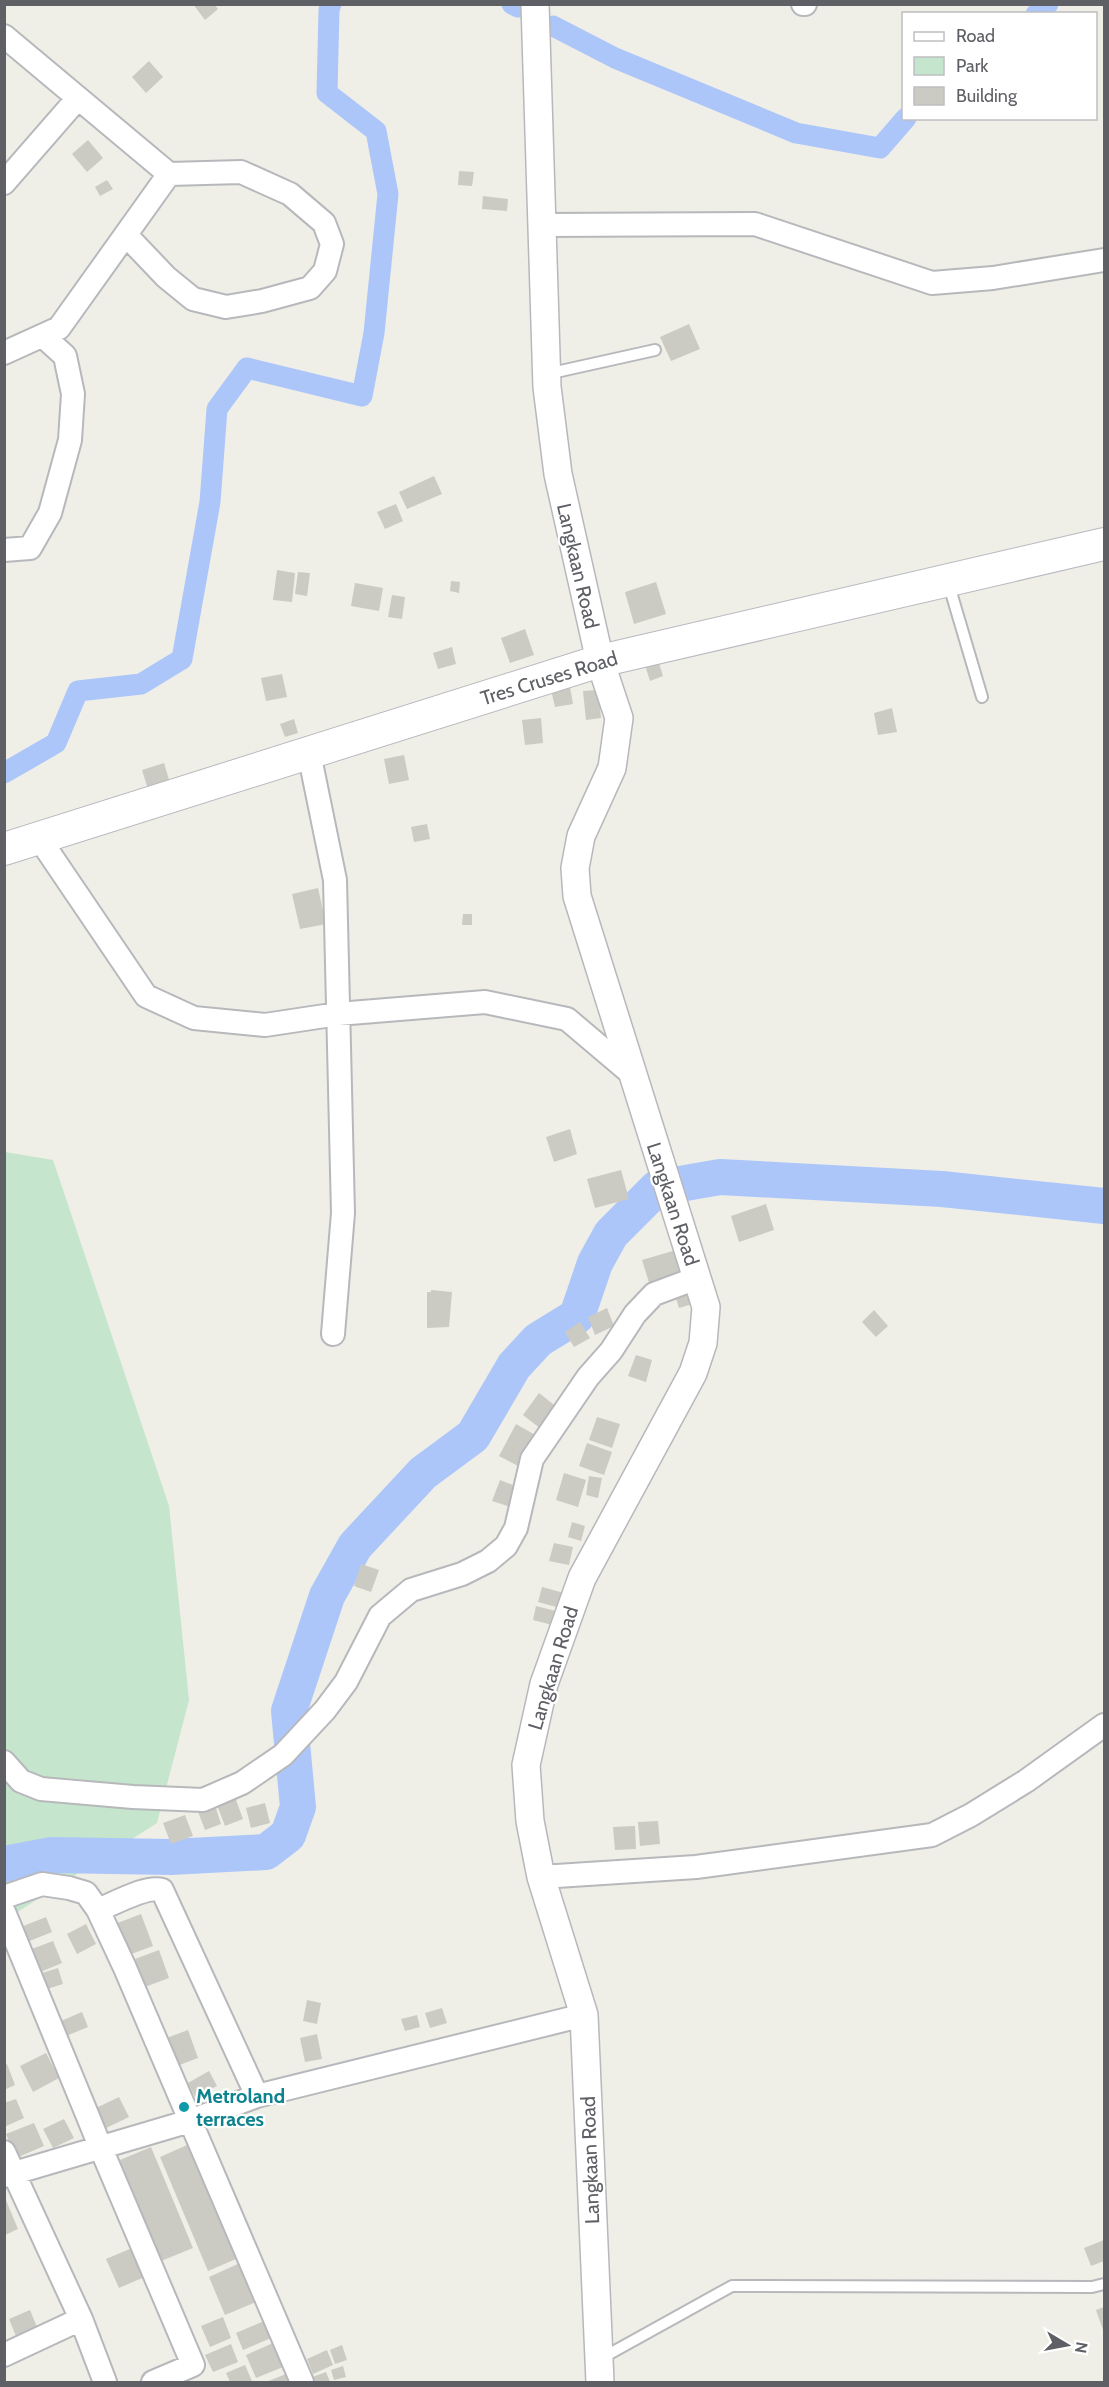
<svg xmlns="http://www.w3.org/2000/svg" width="1109" height="2387" font-family="Cabin,sans-serif">
<style>
.green{fill:#c5e5cd}
.lines{fill:none;stroke-linecap:round;stroke-linejoin:round}
.canal{stroke:#adc6fa;stroke-width:21}
.river{stroke:#adc6fa;stroke-width:36}
.building{fill:#cbcac3}
.service-casing{stroke:#b7b8bc;stroke-width:14}
.minor-casing{stroke:#b7b8bc;stroke-width:26}
.tertiary-casing{stroke:#b7b8bc;stroke-width:30}
.secondary-casing{stroke:#b8b9bf;stroke-width:34}
.service{stroke:#fff;stroke-width:10}
.minor{stroke:#fff;stroke-width:22}
.tertiary{stroke:#fff;stroke-width:27}
.secondary{stroke:#fff;stroke-width:32}
.culture-dot{fill:#0f9aa8;stroke:#fff;stroke-width:2}
.labels{text-anchor:middle;dominant-baseline:central;stroke-width:4.5;stroke-linejoin:round;paint-order:stroke}
.street-label{font-size:20px;fill:#5e6066;stroke:#fff}
.culture-label{font-size:20px;font-weight:bold;fill:#0d838f;stroke:#fff;text-anchor:start}
</style>
<rect width="100%" height="100%" fill="#efefe7"/>
<path class="green" d="M5,1152L53,1160L169,1506L189,1700L157,1823L5,1920Z"/>
<g class="lines">
<path class="canal" d="M512,4L518,7
M1036,14L1048,4
M553,26L615,58L796,133L880,148L906,118
M4,773L56,743L78,691L141,684L182,659L210,502L217,409L247,368L362,396L374,333L388,194L376,131L327,93L329,10L331,4"/>
<path class="river" d="M4,1864L52,1855L171,1857L266,1852L288,1835L298,1807L289,1711L327,1596L355,1546L423,1473L473,1436L514,1366L538,1340L577,1316L595,1263L611,1234L657,1188L720,1177L942,1189L1104,1206"/>
</g>
<path class="building" d="M193,4H214L218,9L205,20Z
M149,61L163,77L146,93L132,77Z
M88,140L103,158L87,172L72,154Z
M459,171L474,172L472,186L458,185Z
M107,180L113,189L100,196L95,187Z
M483,196L508,199L507,211L482,209Z
M689,324L700,349L671,361L660,337Z
M434,476L442,494L407,509L399,492Z
M396,504L403,521L385,529L377,512Z
M277,570L295,573L292,602L273,600Z
M298,572L310,573L307,596L295,594Z
M451,581L460,582L459,593L450,591Z
M656,582L666,614L634,624L625,592Z
M355,583L383,588L379,611L351,606Z
M392,595L405,597L402,619L388,617Z
M525,629L534,655L510,663L501,638Z
M452,647L456,664L438,669L433,653Z
M658,660L663,676L650,681L645,665Z
M282,674L287,697L266,701L261,678Z
M570,687L573,704L555,707L551,690Z
M598,690L601,718L586,720L583,691Z
M892,708L897,732L878,735L874,713Z
M541,718L543,743L525,745L522,720Z
M294,719L298,733L285,737L280,724Z
M404,755L409,780L389,784L384,759Z
M164,763L170,783L148,789L142,770Z
M427,824L430,839L414,842L411,827Z
M318,888L326,924L300,929L292,894Z
M463,914H472V925H462Z
M570,1129L577,1154L554,1162L546,1137Z
M621,1170L629,1199L595,1208L587,1179Z
M766,1204L774,1230L739,1242L731,1216Z
M676,1250L684,1275L650,1286L642,1260Z
M691,1284L696,1303L679,1308L673,1289Z
M431,1290L452,1292L449,1327L427,1328V1292H431Z
M607,1308L614,1326L595,1335L588,1317Z
M874,1310L888,1326L876,1337L862,1322Z
M580,1322L590,1338L574,1347L565,1332Z
M636,1355L652,1360L646,1382L628,1376Z
M539,1393L558,1408L541,1429L523,1415Z
M597,1417L620,1424L612,1448L589,1440Z
M516,1424L537,1436L520,1467L499,1456Z
M587,1443L612,1452L604,1475L579,1466Z
M564,1473L586,1480L578,1507L556,1500Z
M589,1476L602,1478L598,1498L586,1495Z
M500,1480L518,1487L511,1507L492,1501Z
M572,1522L585,1526L581,1541L568,1537Z
M554,1543L573,1547L569,1565L549,1561Z
M361,1564L379,1570L371,1592L354,1586Z
M542,1587L564,1593L560,1608L538,1602Z
M536,1606L556,1611L552,1625L533,1620Z
M235,1797L243,1819L225,1826L217,1805Z
M214,1802L221,1824L205,1830L197,1809Z
M265,1803L270,1823L251,1828L246,1808Z
M185,1815L193,1836L171,1844L163,1823Z
M658,1821L660,1844L640,1846L638,1822Z
M635,1826L636,1849L615,1850L613,1827Z
M141,1914L153,1946L126,1956L115,1924Z
M46,1917L52,1932L27,1942L21,1927Z
M86,1924L96,1944L77,1954L67,1934Z
M53,1941L62,1963L38,1973L29,1950Z
M159,1950L169,1978L145,1987L135,1959Z
M58,1968L63,1984L44,1990L39,1974Z
M307,2000L321,2003L317,2024L303,2021Z
M442,2008L447,2023L430,2028L425,2013Z
M82,2012L88,2027L66,2036L61,2021Z
M417,2015L420,2027L405,2031L401,2019Z
M188,2030L198,2058L174,2067L164,2039Z
M317,2034L322,2059L305,2062L300,2038Z
M46,2053L59,2078L33,2092L20,2066Z
M7,2064L15,2085L4,2090V2065Z
M209,2071L217,2086L195,2097L188,2083Z
M119,2097L129,2117L104,2129L94,2109Z
M16,2099L24,2118L4,2127V2103Z
M64,2119L74,2138L53,2148L43,2129Z
M34,2123L44,2146L16,2158L6,2134Z
M187,2145L236,2259L208,2271L160,2157Z
M151,2147L193,2248L161,2261L120,2160Z
M5,2198L18,2229L5,2235Z
M1104,2240V2261L1091,2266L1084,2248Z
M137,2246L149,2275L119,2288L106,2259Z
M240,2263L256,2302L225,2315L209,2277Z
M1104,2307V2333L1096,2310Z
M30,2310L39,2332L18,2341L9,2319Z
M223,2317L231,2338L210,2347L201,2326Z
M264,2321L271,2338L243,2350L236,2333Z
M273,2343L283,2367L256,2378L246,2355Z
M231,2344L238,2362L213,2372L205,2355Z
M342,2345L347,2360L335,2364L330,2350Z
M327,2350L333,2365L313,2374L307,2359Z
M245,2365L252,2381L230,2382L226,2373Z
M343,2366L346,2377L334,2380L331,2370Z
M326,2372L330,2382H312L310,2378Z
M286,2374L289,2382H266Z"/>
<g class="lines">
<defs>
<path id="service" d="M547,374L655,350
M948,582L982,697
M602,2358L732,2286L1092,2287L1104,2284"/>
<path id="minor" d="M803,4H805
M4,36L169,174L59,328L4,353
M4,183L78,98
M543,225L755,224L932,283L993,278L1104,260
M126,235L166,277L193,299L226,307L262,301L310,288L325,271L332,244L324,223L290,194L241,172L169,174
M4,550L30,548L50,513L70,440L73,394L65,356L44,337
M309,753L335,880L343,1213L333,1334
M39,838L146,996L194,1018L265,1025L338,1014L485,1002L567,1019L632,1074
M4,1762L21,1781L41,1789L133,1797L203,1800L242,1783L283,1755L325,1710L346,1682L380,1616L411,1590L462,1574L488,1561L506,1546L516,1528L532,1459L588,1377L611,1351L635,1314L654,1294L697,1278
M541,1877L696,1867L932,1835L971,1815L1026,1781L1104,1725
M4,1897L42,1884L69,1888L86,1893L98,1910L125,1968L302,2382
M98,1910C114,1904 146,1885 162,1890L257,2096
M4,1912L100,2146L193,2365L153,2382
M4,2152L81,2319L105,2382
M4,2176L190,2121L257,2096L584,2015
M4,2355L81,2319"/>
<path id="tertiary" d="M535,4L547,387L558,474L600,661L619,718L612,768L581,836L575,868L577,896L706,1307L703,1343L693,1373L582,1578L544,1684L526,1765L530,1821L541,1877L584,2015L600,2382"/>
<path id="secondary" d="M4,849L600,661L1104,544"/>
</defs>
<use href="#service" class="service-casing"/>
<use href="#minor" class="minor-casing"/>
<use href="#tertiary" class="tertiary-casing"/>
<use href="#secondary" class="secondary-casing"/>
<use href="#service" class="service"/>
<use href="#minor" class="minor"/>
<use href="#tertiary" class="tertiary"/>
<use href="#secondary" class="secondary"/>
</g>
<circle class="culture-dot" cx="184" cy="2107" r="6"/>
<g class="labels">
<g class="street-label">
<text transform="translate(578 566) rotate(77)">Langkaan Road</text>
<text transform="translate(549 678) rotate(-17)">Tres Cruses Road</text>
<text transform="translate(673 1204) rotate(72)">Langkaan Road</text>
<text transform="translate(553 1668) rotate(-73)">Langkaan Road</text>
<text transform="translate(590 2160) rotate(-92)">Langkaan Road</text>
</g>
<g class="culture-label">
<text x="196" y="2096">Metroland<tspan x="196" dy="23">terraces</tspan></text>
</g>
</g>
<rect width="1109" height="2387" fill="none" stroke="#5e6066" stroke-width="12"/>
<rect x="902" y="12" width="195" height="108" fill="#ffffff" stroke="#bfbfc2" stroke-width="1.5"/>
<rect x="914" y="32" width="30" height="9" fill="#ffffff" stroke="#bfbfc2" stroke-width="1.5"/>
<text x="956" y="42" font-size="18" fill="#5e6066">Road</text>
<rect x="914" y="57" width="30" height="18" fill="#c5e5cd" stroke="#bfbfc2" stroke-width="1.5"/>
<text x="956" y="72" font-size="18" fill="#5e6066">Park</text>
<rect x="914" y="87" width="30" height="18" fill="#cbcac3" stroke="#bfbfc2" stroke-width="1.5"/>
<text x="956" y="102" font-size="18" fill="#5e6066">Building</text>
<g transform="translate(1067 2345) rotate(100)" stroke="#ffffff" stroke-width="4.5" paint-order="stroke">
<path d="M0-4.5L10 22L0 15L-10 22Z" fill="#5e6066"/>
<text y="-9" font-size="16" font-weight="bold" text-anchor="middle" fill="#5e6066">N</text>
</g>
</svg>
